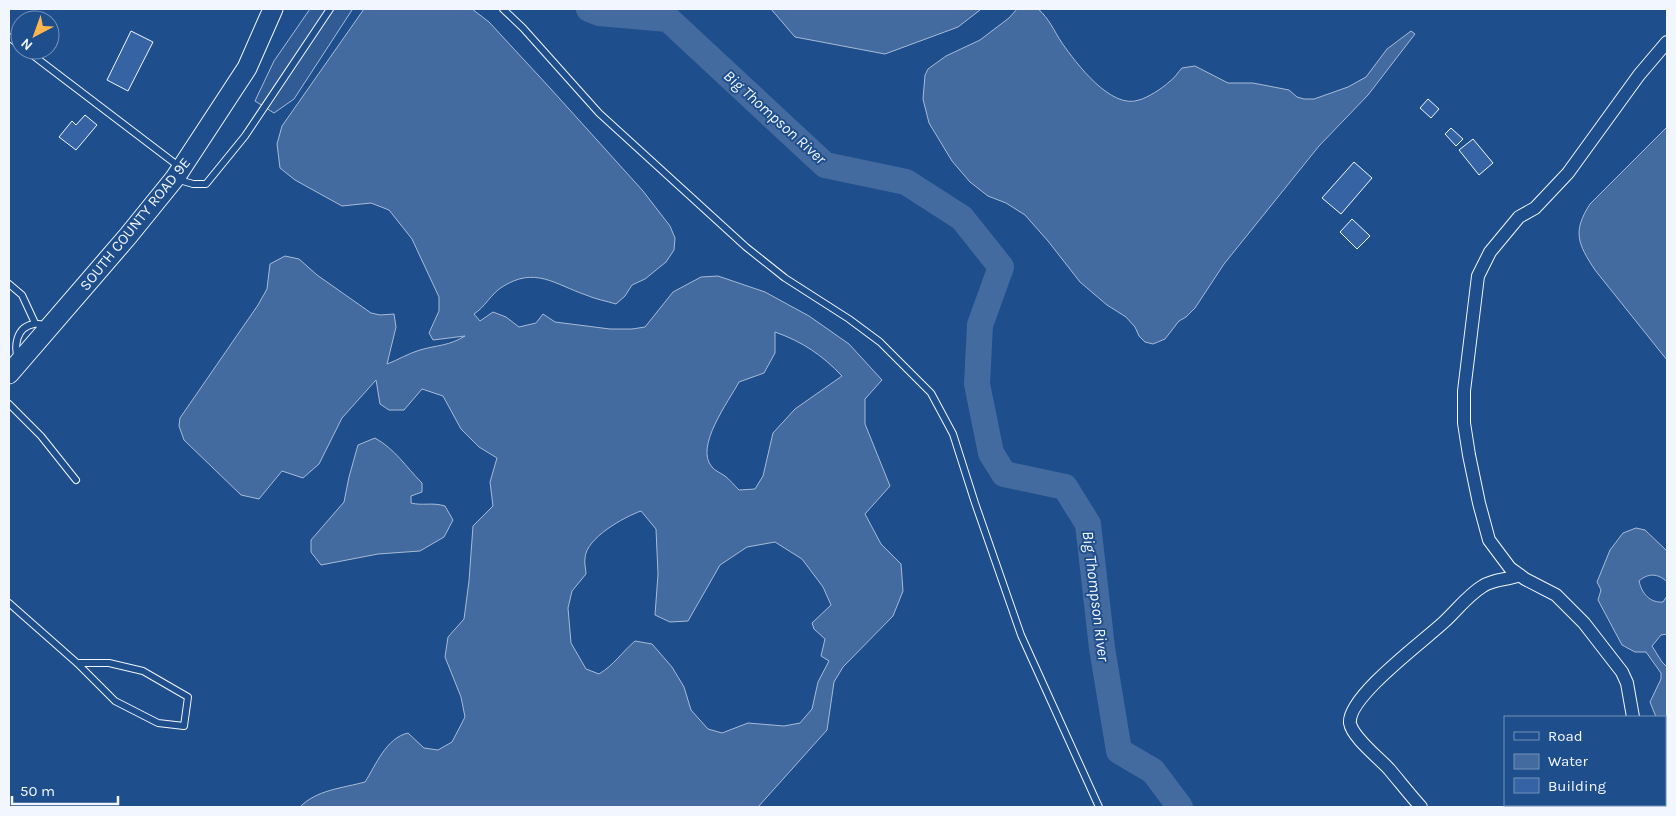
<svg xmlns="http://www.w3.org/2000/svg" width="1676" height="816" font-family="Karla,sans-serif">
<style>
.built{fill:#305b95;stroke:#a8bbd7}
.water{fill:#446ba0;stroke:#a8bbd7;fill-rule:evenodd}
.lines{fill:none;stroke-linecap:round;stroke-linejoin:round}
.river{stroke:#446ba0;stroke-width:26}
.building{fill:#3563a3;stroke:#f2f6ff}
.lane-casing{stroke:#f2f6ff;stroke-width:8}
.street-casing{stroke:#f2f6ff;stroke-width:14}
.secondary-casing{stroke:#f2f6ff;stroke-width:21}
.lane{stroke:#1f4e8c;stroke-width:6}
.street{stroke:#1f4e8c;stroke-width:12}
.secondary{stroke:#1f4e8c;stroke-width:19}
.labels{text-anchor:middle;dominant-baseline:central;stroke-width:4;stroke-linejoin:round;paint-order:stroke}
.street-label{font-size:15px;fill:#f2f6ff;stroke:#1f4e8c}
.water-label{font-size:16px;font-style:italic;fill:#f2f6ff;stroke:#1f4e8c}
</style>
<rect width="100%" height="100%" fill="#1f4e8c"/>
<path class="built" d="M310,9H348L352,10L294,99L274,113L255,101L274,61Z"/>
<path class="water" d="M364,9H472L489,22L550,88L643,191L670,226L675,238L674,250L666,262L645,279L632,285L625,296L616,304C606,301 595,299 586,295C554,284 535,266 502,287C491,294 485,307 474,314L480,321L493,312L506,317L519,327L536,323L543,314L555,322L610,329H632L645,327L673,292L701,277L718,276L765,292L809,316L849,344L882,380L865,399V424L890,486L865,514L881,544L901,564L903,591L893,616L843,667L834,682L827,730L758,807H300C316,790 343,788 365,782C376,765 386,738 408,733L424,748L438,750L452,742L465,717L461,697L445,657L448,637L464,619L469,581L473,526L493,506L490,482L497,458L479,447L461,429L443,396L422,389L404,410H389L380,404L376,380L342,418L319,464L303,478L282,471L259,499L241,495L184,440L179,426L180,418L258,305L267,289L270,264L285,256L299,259L317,275L371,313L380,315L394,314L396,327L387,364C398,360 409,353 420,350C437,345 449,346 465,336L433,340L429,333L439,311V297L412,239L389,210L371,203L342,206L295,180L280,168L277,144L282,126ZM775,332C803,342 822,355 842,376L795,409L773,433L763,476L755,489L739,490C734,485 730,480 725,476C721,473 715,471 712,467C694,447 729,401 739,382L764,373L775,353ZM641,511L656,529L658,574L655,615L670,622L688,621L720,565L747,547L775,542L802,559L823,587L831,605L812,623L814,629L825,639L821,656L829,661L818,682L812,709L800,723L784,726L748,723L722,733L708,729L691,710L684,687L672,667L652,644L635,641C622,652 614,665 599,674L586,669L571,643L568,608L572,591L586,574C586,569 584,563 585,558C586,538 624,517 641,511Z
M771,9H979L980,10L958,27L885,54L795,37Z
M1017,9H1038C1049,18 1054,31 1062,43C1076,63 1111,110 1139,100C1147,98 1163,88 1169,82C1174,79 1178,72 1182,68L1195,66L1228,83H1253L1289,90L1297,97L1304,99H1314L1348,87L1366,77L1387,49L1411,31L1415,34L1368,95L1319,146L1224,264L1195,308L1186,317L1179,321L1165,339L1153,344L1145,342L1139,336L1135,327L1126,317L1107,305L1080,282L1048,241L1025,215L1006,203L988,196L970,182L952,161L929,123L923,99L925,75L928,69L946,56L980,40L1009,18Z
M1667,127V360L1595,270C1578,244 1572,232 1590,204Z
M375,438C396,450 405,466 422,483V492L411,496V503C423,506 432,502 445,506L453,520L444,537L420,551L378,554L321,565L311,552V540L344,502L349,477L358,445Z
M1636,528L1645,530L1667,551V582C1658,573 1648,573 1639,581C1642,594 1650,603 1663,602L1667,596V634L1661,635L1652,646L1662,662L1667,667V752L1665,750V717H1656L1650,702L1661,679V673L1646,652H1635L1622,645L1598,600L1601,590L1597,582L1610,550L1623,533Z"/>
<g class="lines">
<path class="river" d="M589,9L599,13L668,19L825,165L906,182L962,218L1001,267L980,325L977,384L991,453L1004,474L1065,487L1088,524L1102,648L1119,751L1153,771L1180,807"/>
</g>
<path class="building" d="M131,31L153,42L128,91L107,80Z
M1428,99L1439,109L1431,118L1420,108Z
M85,115L97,125L76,150L59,137L72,121L76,125Z
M1451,128L1463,139L1456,146L1445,134Z
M1473,139L1493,163L1479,175L1459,150Z
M1354,162L1372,178L1341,214L1322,198Z
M1352,219L1370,236L1357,249L1340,232Z"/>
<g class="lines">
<defs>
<path id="lane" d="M503,9L523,28L599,113L746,247L785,278L849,319L880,342L931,393L953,434L975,503L1021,635L1099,807
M9,37L20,46
M26,50L181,168
M176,179L193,184H206L245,136L330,9
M9,284L22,295L35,323
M18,359C14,346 16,327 34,324C37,323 43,325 46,326
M9,404L41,436L76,480
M9,603L77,663L115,701L158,723L184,726L188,697L143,671L109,663H77"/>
<path id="street" d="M1633,717L1627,683L1622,672L1584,623L1556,595L1525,579L1510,568L1489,540L1479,503L1469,455L1464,423V391L1478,276L1490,252L1519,217L1535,208L1568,173L1639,75L1667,42
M1665,785L1667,788
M1421,807C1410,795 1400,782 1389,769C1379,758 1352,737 1350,723C1347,697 1425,640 1444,622C1457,610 1468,595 1483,586C1494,579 1508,580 1520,575"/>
<path id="secondary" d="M9,374L128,236L175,178L247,68L273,9"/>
</defs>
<use href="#lane" class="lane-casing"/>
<use href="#street" class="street-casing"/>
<use href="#secondary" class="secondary-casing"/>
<use href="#lane" class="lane"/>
<use href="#street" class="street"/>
<use href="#secondary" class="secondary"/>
</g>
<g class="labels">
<g class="street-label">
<text transform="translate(135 224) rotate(-51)">SOUTH COUNTY ROAD 9E</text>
</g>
<g class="water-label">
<text transform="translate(775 117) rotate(42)">Big Thompson River</text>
<text transform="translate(1096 596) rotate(83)">Big Thompson River</text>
</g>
</g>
<rect width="1676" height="816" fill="none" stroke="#f2f6ff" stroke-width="20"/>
<rect x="1504" y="716" width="162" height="90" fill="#1f4e8c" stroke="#7391ba"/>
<rect x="1514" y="732" width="25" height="8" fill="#1f4e8c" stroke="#7391ba"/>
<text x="1548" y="741" font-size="15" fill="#f2f6ff">Road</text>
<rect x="1514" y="754" width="25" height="15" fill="#446ba0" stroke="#7391ba"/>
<text x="1548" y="766" font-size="15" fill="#f2f6ff">Water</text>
<rect x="1514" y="778" width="25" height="15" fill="#3563a3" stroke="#7391ba"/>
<text x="1548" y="791" font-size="15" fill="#f2f6ff">Building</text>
<g transform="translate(35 35) rotate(221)"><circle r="24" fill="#1f4e8c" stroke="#7391ba"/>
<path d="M0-4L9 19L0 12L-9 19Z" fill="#ffb74d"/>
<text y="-8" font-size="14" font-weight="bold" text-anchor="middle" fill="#f2f6ff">N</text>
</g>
<path d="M12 796v8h106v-8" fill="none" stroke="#f2f6ff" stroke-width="2.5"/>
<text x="20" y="796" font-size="15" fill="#f2f6ff" stroke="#1f4e8c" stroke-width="4" paint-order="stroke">50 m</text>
</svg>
